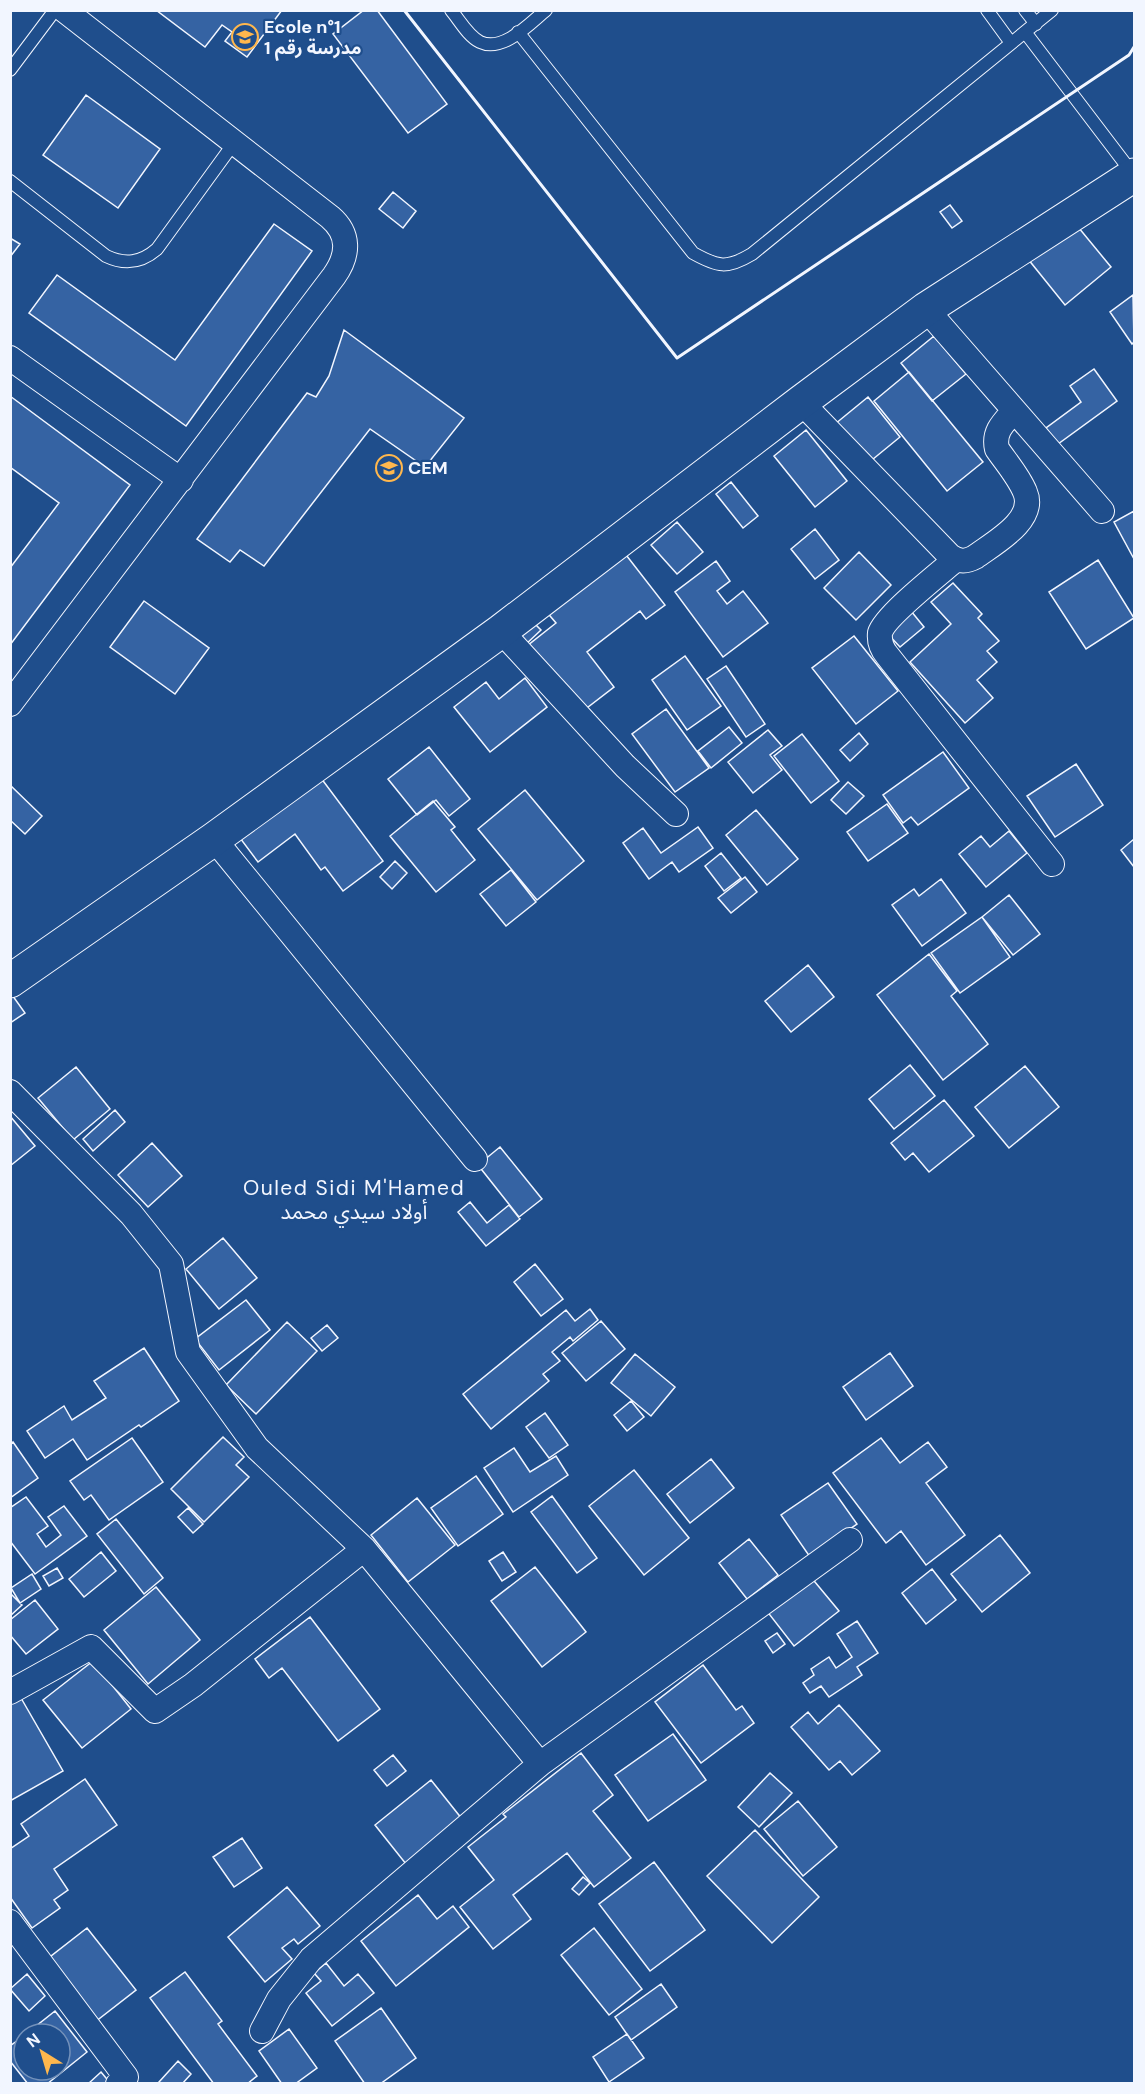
<svg xmlns="http://www.w3.org/2000/svg" width="1145" height="2094" font-family="'DM Sans','Noto Sans Arabic',sans-serif">
<style>
.building{fill:#3563a3;stroke:#f2f6ff;stroke-width:1.5}
.lines{fill:none;stroke-linecap:round;stroke-linejoin:round}
.lane-casing{stroke:#f2f6ff;stroke-width:14}
.street-casing{stroke:#f2f6ff;stroke-width:26}
.secondary-casing{stroke:#f2f6ff;stroke-width:35}
.lane{stroke:#1f4e8c;stroke-width:12}
.street{stroke:#1f4e8c;stroke-width:24}
.secondary{stroke:#1f4e8c;stroke-width:33}
.wall{stroke:#f2f6ff;stroke-width:3}
.labels{text-anchor:middle;dominant-baseline:central;stroke-width:4.5;stroke-linejoin:round;paint-order:stroke}
.poi-label{font-size:18px;font-weight:bold;fill:#f2f6ff;stroke:#1f4e8c;text-anchor:start}
.quarter-label{font-size:21px;letter-spacing:1.5px;fill:#f2f6ff;stroke:#1f4e8c}
</style>
<rect width="100%" height="100%" fill="#1f4e8c"/>
<path class="building" d="M156,10L227,11L282,10L247,57L225,41L232,32L222,25L205,47Z
M364,10H377L447,104L408,133L333,34Z
M86,95L160,149L118,208L43,155Z
M393,192L416,211L403,228L379,209Z
M950,205L962,221L952,228L940,212Z
M1074,222L1111,267L1065,305L1028,259Z
M274,224L312,251L186,426L29,313L57,275L175,360Z
M10,238L20,244L10,257Z
M1133,295L1134,342L1132,344L1110,312Z
M344,330L464,418L425,467L370,429L264,566L240,550L230,562L197,539L307,393L316,397L329,376Z
M934,336L966,374L932,401L901,363Z
M1094,369L1117,401L1058,444L1046,428L1081,402L1070,386Z
M909,372L983,462L947,491L874,401Z
M10,396L130,485L10,645V568L59,503L10,467Z
M868,397L900,437L867,464L835,424Z
M806,430L847,481L815,507L774,456Z
M731,482L758,516L743,528L716,494Z
M1134,511V559L1114,522Z
M677,522L703,552L677,574L651,545Z
M815,529L839,560L815,579L791,549Z
M623,551L665,605L646,619L640,611L587,652L614,687L579,714L527,646L556,623L545,610Z
M859,552L891,585L856,620L824,588Z
M1098,560L1134,618L1086,649L1049,592Z
M716,561L730,581L717,591L727,604L743,591L768,623L723,657L675,592Z
M953,583L982,614L978,618L999,641L987,651L997,662L977,680L993,698L965,723L910,662L951,624L931,602Z
M144,601L209,648L175,694L110,647Z
M911,611L924,627L900,647L886,632Z
M531,620L541,630L524,646L514,636Z
M854,636L898,691L856,724L812,668Z
M685,656L721,706L687,730L652,680Z
M726,666L765,724L746,737L707,679Z
M525,678L547,707L490,752L454,707L486,682L499,699Z
M666,709L709,768L675,792L632,734Z
M729,727L742,743L711,768L698,751Z
M768,730L782,746L770,755L782,770L753,793L728,762Z
M859,733L868,744L850,761L840,750Z
M802,734L839,781L811,803L774,756Z
M429,747L470,799L449,816L436,800L417,815L388,779Z
M943,752L969,788L918,825L911,817L903,823L883,795Z
M1076,764L1103,805L1055,837L1027,796Z
M315,770L383,861L343,891L325,867L321,870L295,834L258,862L234,830Z
M848,782L864,796L846,814L831,800Z
M10,785L42,816L25,834L10,820Z
M525,790L584,861L537,900L478,829Z
M433,801L455,827L451,830L475,860L436,892L390,836Z
M887,804L908,833L868,861L847,832Z
M756,810L798,859L767,885L726,835Z
M698,827L713,848L679,872L672,862L649,879L623,843L643,828L661,853Z
M1009,831L1027,853L986,887L959,854L981,836L990,847Z
M1134,839V867L1121,850Z
M721,853L741,878L724,891L705,866Z
M395,861L407,873L392,889L380,877Z
M511,870L536,902L506,926L480,894Z
M745,877L757,892L731,913L718,898Z
M941,879L966,913L922,946L892,905L914,889L919,896Z
M1009,895L1040,934L1013,955L982,917Z
M982,917L1010,957L960,993L931,953Z
M929,954L957,991L951,996L988,1044L943,1080L877,995Z
M808,965L834,997L791,1032L765,1001Z
M10,992L25,1013L10,1023Z
M910,1065L935,1096L894,1129L869,1099Z
M1025,1066L1059,1107L1009,1148L975,1107Z
M76,1067L110,1109L73,1140L38,1098Z
M944,1100L974,1136L929,1172L913,1153L905,1160L891,1143Z
M115,1110L125,1122L93,1151L83,1139Z
M10,1116L35,1146L10,1166Z
M152,1143L182,1176L148,1207L118,1175Z
M500,1147L542,1199L519,1217L478,1165Z
M470,1202L487,1223L509,1205L520,1219L486,1246L458,1212Z
M223,1238L257,1278L219,1309L186,1269Z
M535,1264L563,1299L541,1316L514,1282Z
M246,1300L270,1330L219,1370L195,1339Z
M590,1309L598,1320L573,1341L570,1337L552,1352L560,1361L543,1374L549,1381L491,1429L463,1394L566,1310L575,1321Z
M601,1321L625,1349L586,1381L562,1353Z
M287,1322L317,1351L256,1414L226,1385Z
M327,1325L338,1338L322,1351L311,1338Z
M144,1348L179,1401L141,1427L139,1425L87,1460L73,1439L45,1458L27,1431L64,1406L72,1420L106,1398L94,1381Z
M890,1353L913,1386L866,1420L843,1387Z
M635,1354L675,1387L651,1416L611,1383Z
M631,1401L644,1417L627,1431L614,1415Z
M545,1413L568,1445L549,1458L526,1427Z
M223,1437L244,1457L236,1465L249,1477L204,1522L171,1489Z
M132,1438L163,1482L109,1520L91,1495L84,1500L70,1481Z
M881,1438L900,1463L928,1442L947,1467L926,1483L965,1535L926,1565L901,1531L886,1543L833,1473Z
M13,1442L38,1478L10,1498V1445Z
M514,1448L530,1472L556,1456L568,1475L513,1512L484,1468Z
M711,1459L734,1488L690,1523L667,1494Z
M634,1470L689,1538L644,1575L589,1506Z
M476,1476L503,1514L458,1546L431,1508Z
M828,1483L857,1524L810,1557L781,1515Z
M552,1496L597,1558L577,1573L531,1512Z
M26,1497L48,1526L37,1534L46,1547L61,1535L48,1517L64,1506L87,1536L35,1574L10,1541V1508Z
M417,1498L455,1545L408,1582L371,1535Z
M188,1508L203,1524L193,1533L178,1517Z
M116,1519L163,1578L144,1594L97,1534Z
M1000,1535L1030,1573L982,1612L951,1574Z
M749,1539L778,1575L747,1599L719,1563Z
M101,1552L116,1571L84,1597L69,1579Z
M503,1552L516,1572L502,1581L489,1561Z
M535,1567L586,1632L542,1667L491,1601Z
M57,1568L63,1578L49,1586L43,1576Z
M932,1569L956,1600L926,1624L902,1593Z
M32,1574L41,1589L20,1603L11,1588Z
M810,1576L839,1611L794,1646L766,1610Z
M156,1587L200,1640L148,1684L104,1630Z
M10,1593L22,1605L10,1616Z
M35,1600L58,1629L26,1654L10,1635V1620Z
M310,1617L380,1709L338,1741L282,1668L269,1678L255,1659Z
M857,1621L878,1653L857,1667L862,1675L829,1697L821,1686L810,1693L803,1683L814,1675L811,1669L829,1657L836,1668L852,1657L837,1634Z
M777,1633L785,1644L773,1653L765,1641Z
M93,1661L131,1709L82,1748L43,1700Z
M703,1665L736,1710L742,1706L754,1723L701,1763L655,1702Z
M21,1698L63,1771L10,1801V1704Z
M839,1705L880,1751L852,1775L840,1761L829,1770L791,1727L808,1712L818,1724Z
M673,1734L706,1780L648,1821L615,1775Z
M581,1753L613,1795L593,1811L631,1858L594,1887L567,1853L513,1895L531,1919L493,1949L460,1907L494,1880L468,1847L506,1817L503,1814Z
M393,1755L406,1771L387,1786L374,1770Z
M770,1773L792,1793L759,1827L738,1807Z
M85,1779L117,1825L54,1869L68,1890L54,1900L60,1908L32,1928L10,1897V1849L29,1836L21,1824Z
M431,1780L462,1819L406,1864L375,1825Z
M798,1801L837,1847L803,1876L764,1829Z
M755,1830L819,1897L772,1943L707,1876Z
M242,1838L262,1868L234,1887L213,1857Z
M654,1862L705,1930L650,1971L599,1904Z
M583,1877L590,1883L579,1895L572,1889Z
M287,1887L320,1926L298,1944L294,1939L282,1948L292,1959L265,1982L228,1937Z
M418,1895L437,1919L453,1906L469,1927L396,1986L361,1941Z
M87,1928L136,1990L95,2022L46,1960Z
M594,1928L642,1989L609,2015L561,1955Z
M326,1963L344,1986L358,1974L374,1993L332,2026L306,1993L321,1981L314,1973Z
M185,1972L222,2021L218,2024L257,2076L247,2084H214L150,1998Z
M27,1974L45,1996L29,2011L10,1989Z
M661,1984L677,2007L631,2040L615,2017Z
M381,2008L416,2058L380,2084H365L335,2041Z
M55,2011L87,2052L47,2084H28L10,2061V2046L24,2036V2070H60V2034H26Z
M289,2029L317,2068L295,2084H282L259,2051Z
M627,2034L644,2058L609,2082L593,2057Z
M178,2061L191,2074L182,2084H161L159,2082Z
M101,2072L111,2084H88Z"/>
<g class="lines">
<defs>
<path id="lane" d="M451,10C460,21 468,36 480,42C503,53 530,23 546,10
M987,10L1011,43
M1025,10L1036,24
M518,32L693,253C718,267 727,269 752,254L1052,10
M1025,32L1133,174
M10,70L55,10
M10,181L106,256C125,265 141,263 157,249L234,143"/>
<path id="street" d="M926,309L1102,511
M10,358L181,480
M801,402L950,556C959,562 966,562 975,557C994,543 1037,520 1025,492C1019,477 1006,462 997,449C993,432 1003,423 1014,411
M955,560C940,573 884,617 880,633C879,642 882,649 887,655L1052,864
M501,631L625,766L676,814
M10,704L334,276C349,255 350,234 330,217L64,10
M214,839L475,1159
M10,1092L131,1214L171,1264L188,1352L257,1448L364,1549L540,1764
M10,1692L91,1647L155,1711L193,1685L364,1549
M10,1922L126,2077L118,2084
M262,2031L279,1999L311,1959L540,1764L850,1540"/>
<path id="secondary" d="M10,981L214,839L501,631L801,402L926,309L1134,175"/>
</defs>
<use href="#lane" class="lane-casing"/>
<use href="#street" class="street-casing"/>
<use href="#secondary" class="secondary-casing"/>
<use href="#lane" class="lane"/>
<use href="#street" class="street"/>
<use href="#secondary" class="secondary"/>
<path class="wall" d="M404,10L677,358L1129,55L1134,47"/>
</g>
<defs>
<symbol id="school-ring" viewBox="-11 -11 22 22"><circle r="9.5" fill="#1f4e8c" stroke="#ffb74d" stroke-width="1.5"/><path d="M0-5L7-2L0 1L-7-2ZM-4 1L0 2.5L4 1V4Q0 6-4 4Z" fill="#ffb74d"/></symbol>
</defs>
<g fill-rule="evenodd">
<use href="#school-ring" x="230" y="22" width="30" height="30"/>
<use href="#school-ring" x="374" y="453" width="30" height="30"/>
</g>
<g class="labels">
<g class="poi-label">
<text x="264" y="27">Ecole n°1<tspan x="264" dy="21">مدرسة رقم 1</tspan></text>
<text x="408" y="468">CEM</text>
</g>
<g class="quarter-label">
<text x="354" y="1188">Ouled Sidi M'Hamed<tspan x="354" dy="24">أولاد سيدي محمد</tspan></text>
</g>
</g>
<rect width="1145" height="2094" fill="none" stroke="#f2f6ff" stroke-width="24"/>
<g transform="translate(42 2052) rotate(323)"><circle r="28" fill="#1f4e8c" stroke="#7391ba" stroke-width="1.5"/>
<path d="M0-4.5L10 22L0 15L-10 22Z" fill="#ffb74d"/>
<text y="-9" font-size="16" font-weight="bold" text-anchor="middle" fill="#f2f6ff">N</text>
</g>
</svg>
